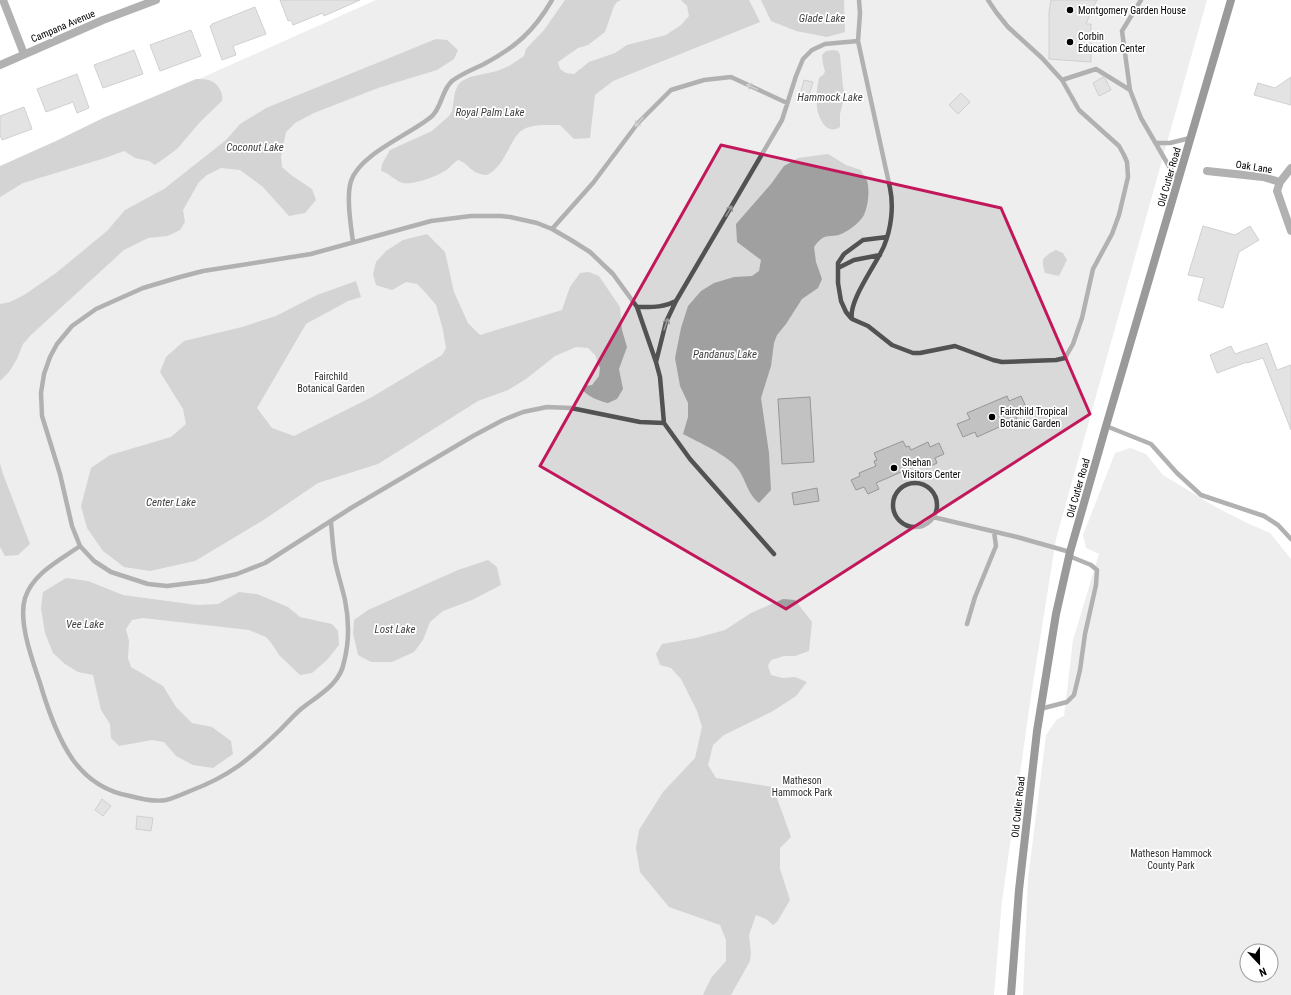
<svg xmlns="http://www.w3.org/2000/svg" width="1291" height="995" font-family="'Roboto Condensed',sans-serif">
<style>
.green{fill:#d9d9d9;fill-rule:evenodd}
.water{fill:#a0a0a0}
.building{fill:#c2c2c2;stroke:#969696}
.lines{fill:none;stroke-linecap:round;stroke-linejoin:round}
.lane{stroke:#525252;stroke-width:4.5}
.street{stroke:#525252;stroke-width:8}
.secondary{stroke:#1f1f1f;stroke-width:8}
.oneway{stroke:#979797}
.marked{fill:none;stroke:#c2185b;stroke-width:3;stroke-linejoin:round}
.poi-dot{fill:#000;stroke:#fff;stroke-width:1.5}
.labels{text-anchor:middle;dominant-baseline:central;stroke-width:3.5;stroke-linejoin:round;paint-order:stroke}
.poi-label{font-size:10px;fill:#000;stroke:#fff;text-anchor:start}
.street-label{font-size:10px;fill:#000;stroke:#fff}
.park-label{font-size:10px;fill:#303030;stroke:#fff}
.water-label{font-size:11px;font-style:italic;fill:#414141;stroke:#fff}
</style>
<rect width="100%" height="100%" fill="#fff"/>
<path class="green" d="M376,0H1207L1056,539L1031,696L1002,901L994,995H0V168Z
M1130,448L1146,454L1163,475L1214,506L1247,523L1270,533L1291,559V995H1023L1028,879L1046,735L1057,719L1064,716L1073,640L1099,554L1086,548L1083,535L1115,453ZM1247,951H1271V975H1247Z"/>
<path class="water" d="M565,0H621L617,2L614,6L605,32L588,45L578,48L558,62L560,69L566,73L574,74L589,62L615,53L627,45L666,35L681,25L689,16L687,6L681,0H749L760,22L613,81L595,95L590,138L574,139L560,125C549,125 536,124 526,128C510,134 507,166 487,175C470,174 470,164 458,160C453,163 449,169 443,172C435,177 413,185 403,183C397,182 389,173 381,171L382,164L390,150L432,131L449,116L452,111L455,92L458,85L462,81L470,77L497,71L509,66L524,56L526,49L544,30Z
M761,0H844L845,32L827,37L796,31L771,21Z
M436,39L447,40L458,50L454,59L437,70L378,88L314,113L295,123L286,132L281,157L282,167L291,175L312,189L316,200L305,213L289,216L263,187L240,170L221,168L207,175L199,182L183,210L185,222L180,230L172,234L167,236L148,238L124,250L31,335L23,344L17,359L9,372L0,381V304L10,302L24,295L56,273L107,231L125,210L164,189L226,140L240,124L266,108Z
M833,50L838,51L840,55L843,87L845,94L840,114V127C827,136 818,118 817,107C816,97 817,87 819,78L824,74L825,71L823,64L822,55L826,51Z
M196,79C200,79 205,79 209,80C217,82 224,93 222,101L201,121L177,149L155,165L149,161L135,158L124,151L105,158L23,183L0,197V166L56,141L103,118Z
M828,154L846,165L861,170C863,174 866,178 867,181C870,191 868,206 864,215C861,221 851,229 845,232C830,241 827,229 814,247L816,262L822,279L818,288L802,299L786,324L777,335L774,343L771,366L761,398L769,453L771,490L759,503C748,495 746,480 738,469C728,455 698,442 683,434L688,417V403L680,386L675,358L681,328L688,306L701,291L714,283L734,277L752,276L759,271L761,260L737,242L736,224L771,184L784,166L798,158Z
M427,234L445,252L454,292L468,323L480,335L562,310L570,287L580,273L589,272L599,276L620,307L622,330L627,347L619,369L623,389L617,399L608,403C598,401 590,397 582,390L584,386L592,385L599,376L600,368L595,355L588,348L576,347L555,356L526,379L508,390L478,401L378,464L318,483L262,521L195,561L150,571L124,567L103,551L87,528L81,506L91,468L110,455L171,437L186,424L183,409L160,372L166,357L184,341L242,327L276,316L317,295L356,281L361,297L348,301L306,324L257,408L272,428L294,436L372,397L442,355L446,348L443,330L436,305L425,292L417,284L406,282L392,290L376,285L373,274L376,262L386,251L403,240Z
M1056,250L1063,253L1067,260L1059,276L1045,273L1043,266V259L1050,253Z
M0,463L3,474L30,544L18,555L5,556L0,547Z
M488,560L497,567L501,585L472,600L443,611L430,622L423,640L414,652L392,662H371L358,655L353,633L354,620L368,610L458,570Z
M66,578L88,581L123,595L197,605L218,604L239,592L257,594L288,607L300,617L332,624L338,631L339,645L327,660L312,673L300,675L279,655L272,644L266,637L249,630L143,618L132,620L126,629L129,641L128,658L131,667L163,686L176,707L192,723L212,727L231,741L233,754L213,768L193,765L176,756L164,742L152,740L119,746L111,738L110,724L101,710L93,675L78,672L65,664L53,653L45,633L41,608L43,592Z
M783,599L795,600L812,622L809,651L795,656H784L771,660L768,666L771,675L783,678L795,677L807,682L796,696L773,711L724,735L713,745L708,765L716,778L773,787L791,837L780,848V869L790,900L777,922L773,925L766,919L756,915L749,935L751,953L750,961L731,995H703L711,978L726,961V940L720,925L669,907L640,872L636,848L639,830L663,792L695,758L702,727L697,711L681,679L671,668L660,665L656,654L662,644L696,638L725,630L751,613Z"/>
<path class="building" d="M280,0H360L324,16L323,13L293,25L291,20L288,21Z
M1051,0H1097L1092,9L1086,24H1091V62L1049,59V12Z
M255,7L266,34L233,46L236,55L222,60L210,26L212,25V24Z
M191,30L201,56L160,71L150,45Z
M134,50L143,74L103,88L94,65Z
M77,74L89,108L77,113L73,102L46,112L37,89Z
M1103,77L1106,80L1111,90L1099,96L1093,83Z
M1291,77V105L1254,95L1258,83L1275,88Z
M804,80L813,82L807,101L799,99Z
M961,93L970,102L958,114L949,105Z
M24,107L32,129L2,140L0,135V116Z
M1203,226L1235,235L1250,226L1259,240L1239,252L1223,308L1198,300L1204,278L1188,275Z
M1267,343L1277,370L1291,365V430L1263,358L1247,363V362L1217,373L1210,355L1231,346L1235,354Z
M1007,396L1009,401L1021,396L1027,409L1015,414L1017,419L977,437L975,432L963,437L957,424L970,419L967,413Z
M810,397L814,462L782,464L778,399Z
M903,441L906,447L909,446L911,450L928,442L930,447L939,443L944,454L935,458L937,463L927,468L924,462L876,483L879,489L868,494L864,487L856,490L851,480L860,476L859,473L876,466L874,461L877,460L874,453Z
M817,488L819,501L794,505L792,493Z
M102,799L111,806L103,816L95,810Z
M137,816L153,818L151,831L136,829Z"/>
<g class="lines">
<path class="lane" d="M859,0L860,13L858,41L890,188C894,207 891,229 884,246C876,265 848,301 852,319L868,326L892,345L913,353H920L955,346L993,360L1002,362L1056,360L1065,358L1073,344L1082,318L1093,269L1112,234L1119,215L1128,177L1127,162L1124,155L1119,146L1079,110L1062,80L1042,58L1008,27L996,12L988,0
M1141,0L1122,31L1130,90L1141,118L1170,168L1179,180
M1062,80L1096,69L1130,90
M1156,143H1170L1190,138
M552,229L593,183L638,123L671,90L704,80L731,77L787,103
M353,242C351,226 346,197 351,181C360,154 409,135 431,117C442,108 441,91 452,81C461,74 474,69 484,64C516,47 534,31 552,0
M838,268L854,260L880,255
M637,307C651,307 663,308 676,301
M851,318L846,312L841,301L838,283V263L844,254L863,240L887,237
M656,362L666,322L676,301L782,120L796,76L803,59L812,50L825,44L858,41
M664,423L640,422L571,408L547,407L523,412L503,420L473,436L351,508L265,563L237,574L207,581L167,586L148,584L111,572L94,561L80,546L72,526L60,474L42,416L41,393L44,374L50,357L57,344L72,326L96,309L143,288L180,277L203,271L311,254L431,221L471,216H501L510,217L537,223L552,229L571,240L590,252L613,274L637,307L656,362L660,377L664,423L690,459L774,554
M1106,426L1151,444L1177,473L1201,495L1264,516L1278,525L1291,539
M893 505a22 22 0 1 1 44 0a22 22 0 1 1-44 0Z
M933,517L1017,537L1070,552
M80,546C60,560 33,573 25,598C18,622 32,659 40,683C47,707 59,740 73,760C87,779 107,792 130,796C141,799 155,802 166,800C174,798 183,794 190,791C230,776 250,759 280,730C287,723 293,716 301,709C317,696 340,685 344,662C349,643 349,620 345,600C342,587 338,575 335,561C333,548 332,535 331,522
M967,624L975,597L996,546L994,532
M1040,709L1067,702L1074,695L1080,670L1085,634L1096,585L1097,570L1091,565L1069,556"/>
<path class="street" d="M3,0L24,54
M0,65L103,20L156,0
M1291,168L1280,182L1277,191L1291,231
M1207,171L1263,177L1280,182"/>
<path class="secondary" d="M1011,995L1019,890L1037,731L1056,614L1070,552L1106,426L1231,0"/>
</g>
<defs><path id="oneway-shaft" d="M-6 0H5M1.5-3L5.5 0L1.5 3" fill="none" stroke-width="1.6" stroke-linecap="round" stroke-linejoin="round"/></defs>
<g class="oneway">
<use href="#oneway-shaft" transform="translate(752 87) rotate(-155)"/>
<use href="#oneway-shaft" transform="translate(639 122) rotate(132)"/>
<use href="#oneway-shaft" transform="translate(729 211) rotate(-60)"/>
<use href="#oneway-shaft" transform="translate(666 324) rotate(-71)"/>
</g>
<path d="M0 0H1291V995H0ZM721,145L1001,208L1090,414L786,609L540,466Z" fill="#fff" fill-opacity=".55" fill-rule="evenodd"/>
<path class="marked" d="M721,145L1001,208L1090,414L786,609L540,466Z"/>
<g class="poi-dot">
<circle cx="1070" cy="10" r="4"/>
<circle cx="1070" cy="42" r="4"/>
<circle cx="992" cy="417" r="4"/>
<circle cx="894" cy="468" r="4"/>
</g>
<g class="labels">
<g class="poi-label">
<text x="1078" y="10">Montgomery Garden House</text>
<text x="1078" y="36">Corbin<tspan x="1078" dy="12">Education Center</tspan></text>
<text x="1000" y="411">Fairchild Tropical<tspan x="1000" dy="12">Botanic Garden</tspan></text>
<text x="902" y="462">Shehan<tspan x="902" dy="12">Visitors Center</tspan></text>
</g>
<g class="street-label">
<text transform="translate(63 26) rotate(-23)">Campana Avenue</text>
<text transform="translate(1254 167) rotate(9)">Oak Lane</text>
<text transform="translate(1169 177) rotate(-74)">Old Cutler Road</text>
<text transform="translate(1078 488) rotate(-74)">Old Cutler Road</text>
<text transform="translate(1018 807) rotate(-84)">Old Cutler Road</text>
</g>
<g class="park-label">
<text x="331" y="376">Fairchild<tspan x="331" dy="12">Botanical Garden</tspan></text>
<text x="802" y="780">Matheson<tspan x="802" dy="12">Hammock Park</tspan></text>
<text x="1171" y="853">Matheson Hammock<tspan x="1171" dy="12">County Park</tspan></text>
</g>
<g class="water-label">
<text x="822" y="18">Glade Lake</text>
<text x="830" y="97">Hammock Lake</text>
<text x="490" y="112">Royal Palm Lake</text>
<text x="255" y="147">Coconut Lake</text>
<text x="725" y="354">Pandanus Lake</text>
<text x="171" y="502">Center Lake</text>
<text x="85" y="624">Vee Lake</text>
<text x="395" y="629">Lost Lake</text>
</g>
</g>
<g transform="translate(1259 963) rotate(158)"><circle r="19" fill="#ffffff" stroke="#999999"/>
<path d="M0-3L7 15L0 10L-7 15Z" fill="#000000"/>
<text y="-6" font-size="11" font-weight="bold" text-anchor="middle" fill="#000000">N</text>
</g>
</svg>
